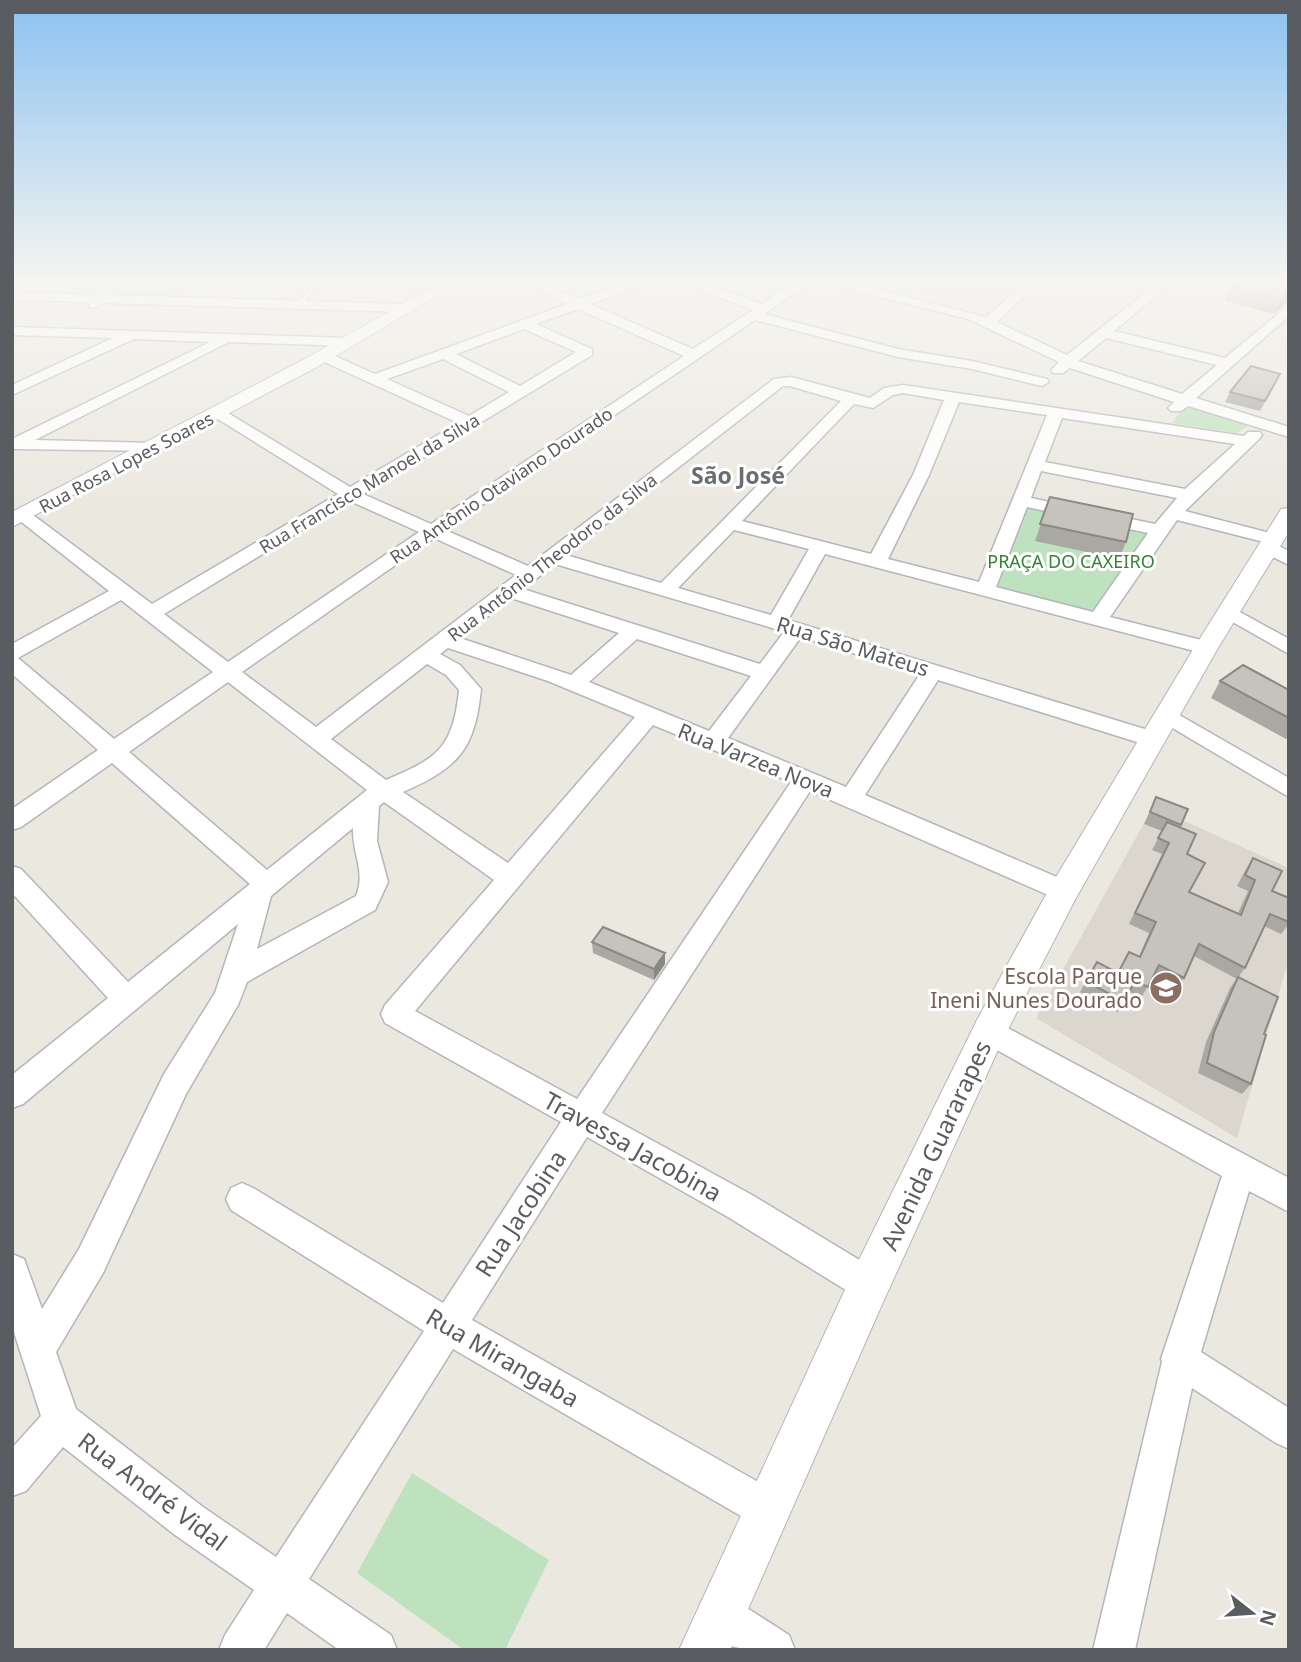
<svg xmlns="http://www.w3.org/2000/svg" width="1301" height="1662" font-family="'Noto Sans',sans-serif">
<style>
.education{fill:#dbd7ce}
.medical{fill:#f9dcdb}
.green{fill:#bee2bd}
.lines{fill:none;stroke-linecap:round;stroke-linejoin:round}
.service-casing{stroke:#b3b6ba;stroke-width:3}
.minor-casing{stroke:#b3b6ba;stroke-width:3}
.tertiary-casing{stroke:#b3b6ba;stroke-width:2}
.service{fill:#fff;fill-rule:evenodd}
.minor{fill:#fff;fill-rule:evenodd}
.tertiary{fill:#fff;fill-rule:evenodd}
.wall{fill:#aaa8a3}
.shaded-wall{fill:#8b8884}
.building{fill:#c6c3bd;stroke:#8b8884;stroke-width:2}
.labels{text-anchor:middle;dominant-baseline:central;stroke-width:6;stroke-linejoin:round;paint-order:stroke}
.far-street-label{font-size:18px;fill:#595c60;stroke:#fff}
.far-park-label{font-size:18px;fill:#388138;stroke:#fff}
.street-label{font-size:21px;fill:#595c60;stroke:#fff}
.education-label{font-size:21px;fill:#785e54;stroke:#fff;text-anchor:end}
.far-district-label{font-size:23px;font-weight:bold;fill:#6a6e72;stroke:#fff}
.near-street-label{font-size:24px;fill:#595c60;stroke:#fff}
</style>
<rect width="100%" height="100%" fill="#ebe8e0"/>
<path class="education" d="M1153,807L1289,868V958L1237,1138L1036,1018Z"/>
<path class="medical" d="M935,278H1025L986,311L915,293Z"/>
<path class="green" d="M1185,405L1248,426L1236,433L1172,423Z
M1025,503L1154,531L1097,616L990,588Z
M412,1473L549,1560L505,1650H464L357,1573Z"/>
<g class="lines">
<defs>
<path id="service" d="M317,278H323L301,307H297L296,306Z
M990,280L1026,289L1027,290L1024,292L988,283Z"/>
<path id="minor" d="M116,278H129L112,295L406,304L413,308L406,312L103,303L94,308L89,307V302L12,300V292L97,295Z
M186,278L435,280L441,284L435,288L192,282Z
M514,278H530L579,299L638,278H655L653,281L590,304L693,349L753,310L678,281L676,278H692L761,304L801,278H833L986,317L1030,278H1043L997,322L1067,355L1164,278H1177L1114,331L1225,358L1289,305V316L1196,398L1289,427V437L1188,406L1181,411H1171L1168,408L1174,402L1070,368L1063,373H1053L1051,370L1059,362L968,319L814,280L764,314L898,349L972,361L1047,379L1049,382L1042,386L972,369L898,357L755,320L445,530L528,566L774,379L791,377L870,398L884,388L903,385L1244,436L1248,432H1260L1262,435L1260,438L1185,511L1278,535L1281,539L1275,544L1289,551V565L1260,551L1258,547L1264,542L1177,520L1110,617L1213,643L1216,648L1213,653L1206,654L825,554L788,620L1161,734L1164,739L1161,744L1153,747L938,680L865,795L1073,884L1077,891L1073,898L1064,901L1055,898L810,791L602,1113L752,1195L881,1273L886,1285L881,1297L869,1302L857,1297L728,1217L587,1137L472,1320L781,1495L787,1509L781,1523L767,1529L753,1523L453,1349L309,1579L391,1635L397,1650H339L287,1613L264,1650H219L225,1635L254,1590L175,1535L63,1447L26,1491L12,1496V1448L41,1416L12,1326V1254L24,1259L42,1309L79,1249L164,1074L215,993L238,924L23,1104L12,1108V1075L108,998L12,893V866L21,869L128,982L250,884L112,763L21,827L12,830V809L98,750L12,674V644L109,591L14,516L17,512H29L152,604L338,494L213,416L210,413L213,410H223L350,487L458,423L318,359V353H328L375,374L567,304ZM578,309L684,356L431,524L363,494L592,355V349L536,324ZM524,329L576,352L520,386L456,354ZM1106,338L1217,365L1182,394L1078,361ZM443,359L509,392L469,416L387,379ZM783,386H790L841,401L661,583L566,555ZM903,393L944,400L913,475L871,554L742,521L854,404L873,408L893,395ZM959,402L1047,415L979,582L888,559L929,475ZM1062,418L1235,444L1185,489L1045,462ZM1041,471L1177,498L1155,524L1031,498ZM350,501L419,532L228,662L164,614ZM1027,507L1148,533L1093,612L996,587ZM734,530L809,549L771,615L678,588ZM434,538L516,575L316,727L242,672ZM555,564L769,627L784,632L760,664L523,589ZM511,598L619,633L571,675L460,638ZM121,600L213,672L114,739L18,658ZM801,637L920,674L846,787L728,738ZM637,639L751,676L709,731L589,682ZM448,648L548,681L635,717L508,863L403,792C458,768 475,750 481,689L460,665L440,654ZM427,664L446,675L459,690C453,748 438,758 386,780L331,739ZM228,682L367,790L267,870L129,752ZM653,725L791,782L577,1099L415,1011ZM384,802L494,880L385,1005L381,1014L385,1023L561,1122L443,1303L253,1188L242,1183L231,1188L226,1199L231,1210L424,1331L276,1557L203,1507L76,1409L56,1352L103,1273L186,1094L238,1005L247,982L375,910L388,882L377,841L379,806ZM353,828C352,853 366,872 356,896L257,949L271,896Z
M12,327L349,338L356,342L349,346L229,342L35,440L154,443L160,445L162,448L160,451L14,449L12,439L210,342L134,339L12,395V385L113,338L12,335Z
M1229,606L1289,639V654L1222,616L1219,612L1222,608Z
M1167,708L1289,778V797L1159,720L1156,715L1159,710Z
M989,1018L1289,1178V1212L1249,1191L1201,1352L1289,1408V1449L1276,1443L1192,1388L1135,1650H1093L1162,1362L1161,1359L1222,1176L979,1040L975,1031L979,1022Z
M718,1593L733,1599L789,1635L795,1650C757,1650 715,1656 697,1614L703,1599Z"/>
<path id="tertiary" d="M449,278H467L315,368L12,527V512L303,360Z
M1289,508V532L1218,648L1076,898L1003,1039L884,1300L730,1650H679L854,1270L977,1020L1053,882L1194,648L1278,514L1281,509Z"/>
</defs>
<use href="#service" class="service-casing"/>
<use href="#minor" class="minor-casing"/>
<use href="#tertiary" class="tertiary-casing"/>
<use href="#service" class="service"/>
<use href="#minor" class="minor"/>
<use href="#tertiary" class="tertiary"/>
</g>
<path class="wall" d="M1289,278V300L1274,314L1225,301L1231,287Z
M1275,384L1260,411L1225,402L1230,392Z
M1050,497L1126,542L1119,559L1035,541Z
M1220,681L1289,690V737L1286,739L1211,698Z
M1156,797L1181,825L1180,827L1187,854L1189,892L1238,913L1248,891L1237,886L1246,869L1253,858L1272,891L1289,898V924L1281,934L1264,926L1245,968L1237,979L1194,956L1184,978L1177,988L1153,977L1141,998L1129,992L1118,1012L1080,992L1097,962L1117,973L1129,952L1139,957L1149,933L1129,924L1162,854L1152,850L1162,831L1144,824Z
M592,942L665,953V964L654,980L593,953Z
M1238,977L1264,1034L1251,1084L1242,1094L1198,1073L1206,1042L1230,988Z"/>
<path class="shaded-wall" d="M1289,292V300L1274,314L1280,299Z
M665,953V964L654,980V969Z"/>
<path class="building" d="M1242,278H1289V292L1280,299L1231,287Z
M1251,366L1280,374L1265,401L1230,392Z
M1050,497L1133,514L1126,542L1040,524Z
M1243,665L1289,690V718L1220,681Z
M1156,797L1188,809L1181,825L1150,812Z
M1167,822L1196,834L1187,854L1205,863L1189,892L1241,915L1255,880L1245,875L1253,858L1282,871L1272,891L1289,898V922L1270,914L1245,968L1199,944L1184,978L1159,965L1148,987L1135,981L1124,1002L1086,981L1097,962L1118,973L1129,952L1140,957L1156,922L1135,913L1169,843L1158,838Z
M603,927L665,953L654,969L592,942Z
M1238,977L1278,997L1264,1034L1266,1035L1251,1084L1207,1063L1214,1032Z"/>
<linearGradient id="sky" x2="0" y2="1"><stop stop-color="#8bc2f0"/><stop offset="0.55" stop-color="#f6f5f1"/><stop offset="1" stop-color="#f6f5f1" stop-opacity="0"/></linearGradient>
<rect width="1301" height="510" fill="url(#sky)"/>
<defs>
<symbol id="school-disc" viewBox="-11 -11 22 22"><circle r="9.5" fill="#8d6e63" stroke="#fff"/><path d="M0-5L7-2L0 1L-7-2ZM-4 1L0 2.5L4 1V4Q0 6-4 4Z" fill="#fff"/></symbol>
</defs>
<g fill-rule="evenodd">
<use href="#school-disc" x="1147" y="969" width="38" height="38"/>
</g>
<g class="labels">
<g class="far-street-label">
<text transform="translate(126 462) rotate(-28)">Rua Rosa Lopes Soares</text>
<text transform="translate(369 483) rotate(-31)">Rua Francisco Manoel da Silva</text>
<text transform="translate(501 485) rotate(-34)">Rua Antônio Otaviano Dourado</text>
<text transform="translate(552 557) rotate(-38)">Rua Antônio Theodoro da Silva</text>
</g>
<g class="far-park-label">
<text x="1071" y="561">PRAÇA DO CAXEIRO</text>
</g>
<g class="street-label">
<text transform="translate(853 646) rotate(17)">Rua São Mateus</text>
<text transform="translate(756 760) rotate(22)">Rua Varzea Nova</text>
</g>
<g class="education-label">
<text x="1142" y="976">Escola Parque<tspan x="1142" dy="24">Ineni Nunes Dourado</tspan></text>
</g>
<g class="far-district-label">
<text x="738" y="475">São José</text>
</g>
<g class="near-street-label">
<text transform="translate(935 1145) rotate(-65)">Avenida Guararapes</text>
<text transform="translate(633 1146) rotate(29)">Travessa Jacobina</text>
<text transform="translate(520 1213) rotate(-57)">Rua Jacobina</text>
<text transform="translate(503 1357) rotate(30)">Rua Mirangaba</text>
<text transform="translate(153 1491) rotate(37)">Rua André Vidal</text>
</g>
</g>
<rect width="1301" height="1662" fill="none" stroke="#595c60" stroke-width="28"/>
<g transform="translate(1252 1613) rotate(107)" stroke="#ffffff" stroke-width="5" paint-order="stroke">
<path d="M0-5L12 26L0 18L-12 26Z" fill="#595c60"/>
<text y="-10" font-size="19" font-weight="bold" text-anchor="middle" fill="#595c60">N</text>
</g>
</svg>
